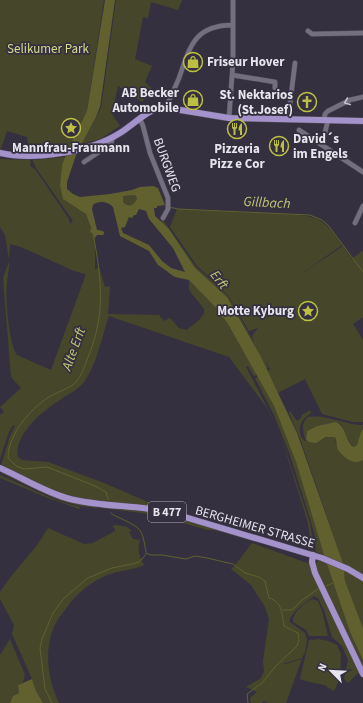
<svg xmlns="http://www.w3.org/2000/svg" width="363" height="703" font-family="'Source Sans 3',sans-serif">
<style>
.green{fill:#46472a}
.water{fill:#60612f;fill-rule:evenodd}
.lines{fill:none;stroke-linecap:round;stroke-linejoin:round}
.stream{stroke:#60612f;stroke-width:1}
.canal{stroke:#60612f;stroke-width:4}
.minor-casing{stroke:#514d59;stroke-width:5.5}
.major-casing{stroke:#514d59;stroke-width:7}
.minor{stroke:#736f80;stroke-width:4.5}
.major{stroke:#a492cb;stroke-width:6}
.oneway{stroke:#c4c1cc}
.labels{text-anchor:middle;dominant-baseline:central;stroke-width:3.5;stroke-linejoin:round;paint-order:stroke}
.shield{fill:#34303f;stroke:#b1aeb9;stroke-width:1}
.shield-label{font-size:12px;font-weight:bold;fill:#e6e4ed}
.park-label{font-size:13px;fill:#d8db8b;stroke:#34303f}
.poi-label{font-size:13px;font-weight:bold;fill:#e6e4ed;stroke:#34303f;text-anchor:end}
.street-label{font-size:13px;fill:#e6e4ed;stroke:#34303f}
.water-label{font-size:14px;font-style:italic;fill:#c2c576;stroke:#34303f}
</style>
<rect width="100%" height="100%" fill="#34303f"/>
<path class="green" d="M0,0H104L87,111L69,147L29,149L27,137L7,131L1,149L0,148Z
M116,0H182L178,10L151,2L148,18L143,17L135,59L152,66L145,82L152,89L142,102L118,86L112,114L120,126L100,139L82,144L101,108Z
M65,157L62,165L60,185L66,201L81,210L86,214L95,238V270L99,267L105,287L110,286L108,314L159,315L164,321L170,318L179,328L187,330C193,324 206,318 204,309L189,290V280L216,308L228,324L257,375L254,376L248,366L246,367L279,430L310,523L314,548H311L308,523L303,507L279,430L267,408L229,357L109,316C102,335 97,365 84,382C78,390 68,394 60,400C44,410 13,435 18,457L22,460L48,462L104,483L162,508L76,498L46,487L2,465V462L10,436L15,426L13,425L8,434L0,459V415L4,412L0,407L21,388L11,377L3,278L9,262C10,269 7,276 7,284C5,298 9,344 17,355L51,370L86,274L74,271L21,247L10,244L9,260L5,235L0,227V159L29,160L31,161L30,166L35,169L69,219L70,224L73,221L36,168L33,161L34,160Z
M135,195L137,198L135,203L131,206L127,205L123,202V196Z
M177,209L299,215C324,217 328,226 342,245L300,275L343,246L352,259L363,250V317L353,324L363,340V422H353L322,414L305,379L278,393L267,371L270,369L265,360L268,367L266,370L252,340L227,297L195,268L169,229L161,222L163,220L196,267L218,286L229,298L254,342L252,336L258,328L249,331L229,297L218,285L197,266L170,227Z
M258,377L274,406L296,462L324,555L316,552L315,536L311,522L290,455L274,415L255,378Z
M310,410L311,413C308,415 305,417 303,420C298,426 299,437 305,441H306C303,432 300,424 308,417C326,414 345,425 363,425C363,431 359,444 355,447C345,442 347,427 337,422L317,426L307,431L306,436L320,441C325,438 329,435 335,437L336,444L360,462L363,460V575L343,563L300,439L289,413L290,411L297,421L301,418L302,415Z
M2,471L52,495L97,507L98,508L80,506L58,500L1,473Z
M0,475L58,501L80,507L79,509L48,498L0,478Z
M103,506L157,512L249,538L250,540L214,530H207L156,515L103,508Z
M116,525L127,527L132,531L129,532L133,539L140,540C137,549 139,556 144,565C132,571 118,570 105,576C91,582 77,593 68,606C64,611 60,616 57,621C43,645 47,679 59,703H43L36,691L32,679L12,634L14,625L0,599V592L13,574L38,544L48,528L84,544L93,543L115,531V529L112,526Z
M252,543L310,564L359,672L348,683L344,679L348,660L342,646L332,637L324,610L318,598L314,596L297,609L290,618V622L305,633L307,640L305,652L302,658L283,664H286L302,659L286,703H269L263,701L262,703H251L250,698L257,692L246,687L261,678L264,671L263,661L269,619L265,607L251,585L231,569L236,564Z
M321,560L327,563L350,632L363,660V668L321,582L315,565L318,561Z
M343,569L363,580V628L345,581Z
M312,599L318,601L322,611L328,636H309L306,630L293,622C292,612 304,604 312,599Z
M10,639L25,675L23,682L18,685L19,693L13,696L10,703H0V655Z
M319,639L328,641L337,645L341,654L340,678L334,691L327,687V686C318,683 311,683 300,679L309,640Z"/>
<path class="water" d="M105,0H115L100,107L96,117L76,155L67,182V189L73,194L80,197L110,194L132,190L140,187L153,186L158,188L165,205L157,206V208H154L155,216L169,229L195,268L227,297L260,355L297,433L343,563L345,581L363,628V660L350,632L324,555L296,462L274,406L228,324L216,308L189,280L175,277L169,273L168,272L158,265L149,251L120,236L113,207C108,202 99,200 93,205L92,209L97,230L102,231V235H97L95,238L86,214L63,199L60,185L62,165L69,147L87,111ZM135,195L137,198C134,206 129,208 123,202V196ZM139,209L146,211L149,219L173,248L185,272L171,268L162,261L149,245L123,233L121,228L125,227L129,217L132,218L134,215H136Z
M336,422C347,427 345,442 354,447L357,445L361,432L363,429V460C354,466 344,458 338,450C336,446 337,441 335,437H326L316,443L309,442L306,439L307,431L317,426Z
M32,679L36,691L43,703H10L13,696L19,693L18,685Z"/>
<g class="lines">
<path class="stream" d="M169,207L178,209L310,215L322,220L328,225L363,272
M92,228C101,275 107,312 88,357C85,365 82,375 76,382C69,389 57,392 49,397C30,409 8,435 8,458L16,466L24,469L47,467L95,486L106,492L108,499
M111,513C114,516 118,517 122,519C143,529 142,530 146,552
M146,553L151,555H162L186,559L195,556L207,558L233,564L245,573L259,577L265,581L269,598C283,602 282,615 284,626L298,633L299,640L297,646L276,666L262,683L247,694L248,703
M326,586L333,583
M283,610H291L294,608L302,600L318,589
M52,703L45,689L40,648L42,639L53,613L64,598L88,578L112,568L132,564L139,562L143,558L146,554"/>
<path class="canal" d="M92,231L102,233"/>
<defs>
<path id="minor" d="M308,31L312,34L363,33
M232,75L275,82V88
M166,107C170,98 175,88 179,78C190,47 194,25 233,25
M229,118L233,62V0
M140,119L143,126L150,153L168,198V209L163,218
M288,120L295,63
M324,120L325,114L328,111L350,100L363,97
M299,130L363,172
M322,145L328,120
M84,162L111,144L113,137
M355,223L363,206"/>
<path id="major" d="M0,153C34,161 90,152 120,133C133,125 147,110 162,107L229,118L363,121
M0,468C23,478 46,493 70,499C102,507 136,505 168,512L322,558L348,569L363,578
M313,555L312,562L315,573L363,674"/>
</defs>
<use href="#minor" class="minor-casing"/>
<use href="#major" class="major-casing"/>
<use href="#minor" class="minor"/>
<use href="#major" class="major"/>
</g>
<defs><path id="oneway-chevron" d="M-2-3.5L2.5 0L-2 3.5" fill="none" stroke-width="1.6" stroke-linecap="round" stroke-linejoin="round"/></defs>
<use class="oneway" href="#oneway-chevron" transform="translate(347 102) rotate(157)"/>
<defs>
<symbol id="shop-ring" viewBox="-11 -11 22 22"><circle r="9.5" fill="#34303f" stroke="#bdbf43" stroke-width="1.5"/><path d="M-5-2.5h2.3a2.7 3.5 0 0 1 5.4 0H5L5.5 6h-11ZM-1.5-2.5h3a1.5 2.3 0 0 0-3 0Z" fill="#bdbf43"/></symbol>
<symbol id="church-ring" viewBox="-11 -11 22 22"><circle r="9.5" fill="#34303f" stroke="#bdbf43" stroke-width="1.5"/><path d="M-1.2-6h2.4v3.5h3.3v2.4h-3.3V6h-2.4V-.1h-3.3v-2.4h3.3Z" fill="#bdbf43"/></symbol>
<symbol id="sight-ring" viewBox="-11 -11 22 22"><circle r="9.5" fill="#34303f" stroke="#bdbf43" stroke-width="1.5"/><path d="M0-6L1.8-2.2L6-1.7L2.9 1.2L3.7 5.4L0 3.3L-3.7 5.4L-2.9 1.2L-6-1.7L-1.8-2.2Z" fill="#bdbf43"/></symbol>
<symbol id="restaurant-ring" viewBox="-11 -11 22 22"><circle r="9.5" fill="#34303f" stroke="#bdbf43" stroke-width="1.5"/><path d="M-5-6h1v4h1v-4h1v4h1v-4h1v5L-1.5 .5V6h-2V.5L-5-1ZM5-6V6H3V1.5H1.5Q1.5-4 5-6Z" fill="#bdbf43"/></symbol>
</defs>
<g fill-rule="evenodd">
<use href="#shop-ring" x="182" y="51" width="22" height="22"/>
<use href="#shop-ring" x="182" y="89" width="22" height="22"/>
<use href="#church-ring" x="296" y="91" width="22" height="22"/>
<use href="#sight-ring" x="60" y="117" width="22" height="22"/>
<use href="#restaurant-ring" x="226" y="118" width="22" height="22"/>
<use href="#restaurant-ring" x="268" y="135" width="22" height="22"/>
<use href="#sight-ring" x="297" y="300" width="22" height="22"/>
</g>
<g class="labels">
<rect class="shield" x="148" y="502" width="38" height="20" rx="3"/>
<g class="shield-label">
<text x="167" y="512">B 477</text>
</g>
<g class="park-label">
<text x="48" y="49">Selikumer Park</text>
</g>
<g class="poi-label">
<text x="207" y="62" text-anchor="start">Friseur Hover</text>
<text x="179" y="93">AB Becker<tspan x="179" dy="15">Automobile</tspan></text>
<text x="293" y="95">St. Nektarios<tspan x="293" dy="15">(St.Josef)</tspan></text>
<text x="293" y="139" text-anchor="start">David´s<tspan x="293" dy="15">im Engels</tspan></text>
<text x="71" y="148" text-anchor="middle">Mannfrau-Fraumann</text>
<text x="237" y="149" text-anchor="middle">Pizzeria<tspan x="237" dy="15">Pizz e Cor</tspan></text>
<text x="294" y="311">Motte Kyburg</text>
</g>
<g class="street-label">
<text transform="translate(167 165) rotate(70)">BURGWEG</text>
<text transform="translate(255 527) rotate(16)">BERGHEIMER STRASSE</text>
</g>
<g class="water-label">
<text transform="translate(267 203) rotate(3)">Gillbach</text>
<text transform="translate(219 280) rotate(52)">Erft</text>
<text transform="translate(74 349) rotate(-70)">Alte Erft</text>
</g>
</g>
<g transform="translate(331 671) rotate(294)" stroke="#34303f" stroke-width="3" paint-order="stroke">
<path d="M0-3L7 15L0 10L-7 15Z" fill="#e6e4ed"/>
<text y="-6" font-size="11" font-weight="bold" text-anchor="middle" fill="#e6e4ed">N</text>
</g>
</svg>
